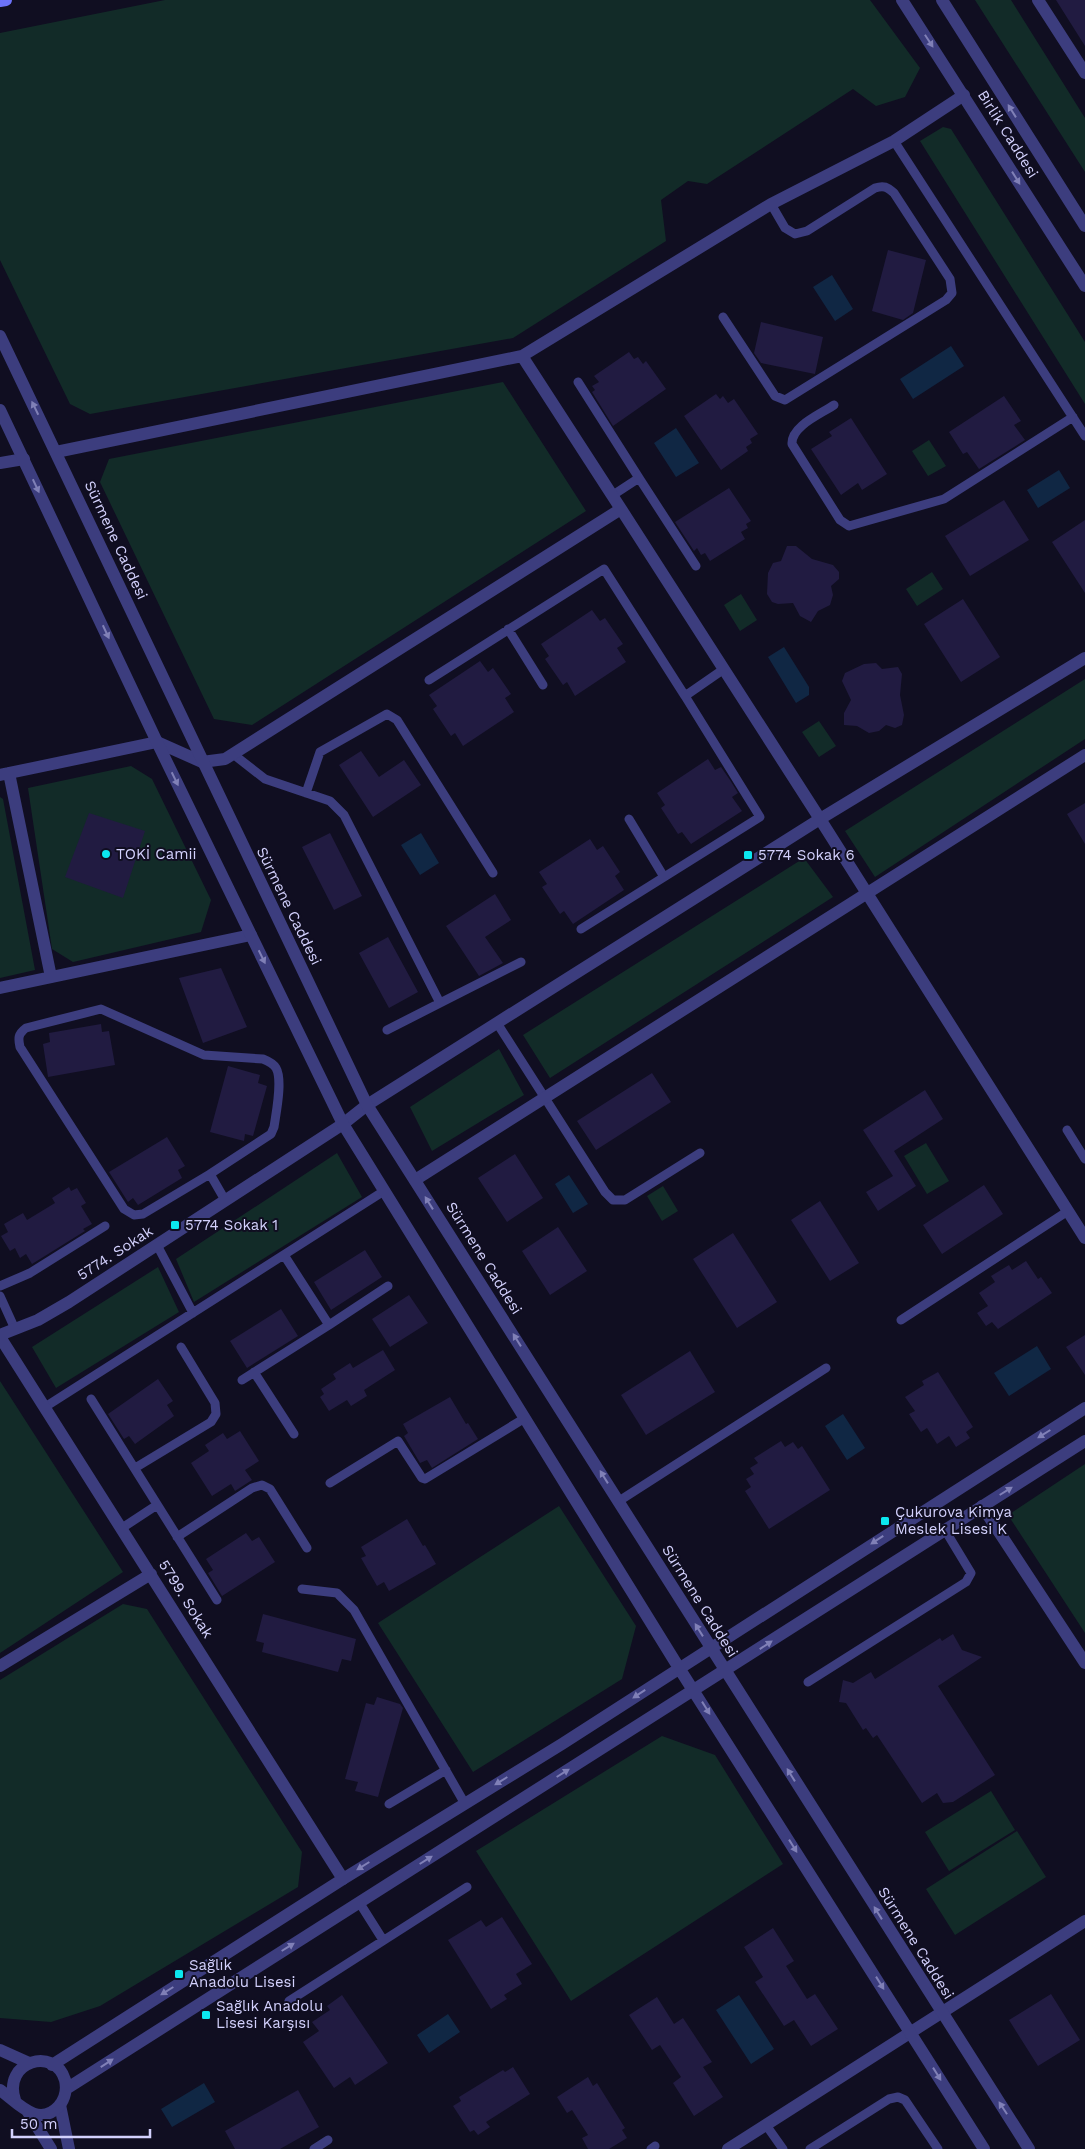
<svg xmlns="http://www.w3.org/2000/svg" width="1085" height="2149" font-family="'Work Sans',sans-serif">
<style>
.green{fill:#122b28}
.water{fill:#102744}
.building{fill:#211b41}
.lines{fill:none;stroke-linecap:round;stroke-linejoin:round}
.service{stroke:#3c3d7e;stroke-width:9}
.minor{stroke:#3c3d7e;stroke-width:12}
.tertiary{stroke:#3c3d7e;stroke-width:12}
.secondary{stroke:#6c72f8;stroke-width:12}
.oneway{fill:#8080b7}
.poi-dot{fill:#0be7ef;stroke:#100e21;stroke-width:2}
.labels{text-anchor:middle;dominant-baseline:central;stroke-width:4;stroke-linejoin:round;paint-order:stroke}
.street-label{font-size:15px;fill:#d3d1fd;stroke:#100e21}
.poi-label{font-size:15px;fill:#d3d1fd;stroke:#100e21;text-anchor:start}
</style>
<rect width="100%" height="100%" fill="#100e21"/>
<path class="green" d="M165,0H870L920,68L905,97L876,106L853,89L707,184L688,181L661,200L666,241L513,338L90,414L70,404L0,260V33Z
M975,0H1011L1085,118V172Z
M943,127L951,129L1085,342V404L920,141Z
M503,382L586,511L252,725L214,719L100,482L109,459Z
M929,440L946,466L928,476L912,451Z
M932,572L943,589L917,606L906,589Z
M741,594L757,620L740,631L724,605Z
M1085,679V739L875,877L845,831Z
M819,721L836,746L819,757L802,732Z
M131,766L152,779L211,900L201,932L73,962L52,949L28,788Z
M0,797L3,799L35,970L0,978Z
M804,858L833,897L550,1078L523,1035Z
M499,1049L524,1095L432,1151L410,1107Z
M926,1143L949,1181L927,1194L904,1156Z
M337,1153L362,1197L194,1302L176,1259Z
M663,1186L678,1211L662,1221L647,1196Z
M158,1267L179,1312L56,1388L32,1347Z
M0,1381L123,1572L0,1653Z
M1085,1464V1633L1008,1515Z
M559,1506L636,1626L622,1679L473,1772L378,1623Z
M123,1604L147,1609L302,1852L298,1887L100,2006L51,2022L0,2018V1680Z
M662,1736L715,1755L783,1864L571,2001L476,1851Z
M991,1791L1015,1830L949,1871L925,1832Z
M1017,1831L1046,1877L955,1935L926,1889Z"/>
<path class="water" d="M832,275L853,309L835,321L813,287Z
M951,346L964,366L913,399L900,379Z
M676,428L699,463L676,477L654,443Z
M1059,470L1070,488L1038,508L1027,490Z
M784,647L809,687V695L796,703L768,657Z
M421,833L439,863L420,875L401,845Z
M569,1175L588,1204L573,1213L555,1184Z
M1037,1346L1051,1369L1009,1396L994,1373Z
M843,1414L865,1448L847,1460L825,1426Z
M739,1995L774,2049L751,2064L716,2010Z
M448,2014L460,2032L429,2053L417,2035Z
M204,2083L215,2102L172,2127L161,2109Z"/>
<path class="building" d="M1056,0H1085V46Z
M888,250L926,260L913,313L903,320L872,311Z
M761,322L823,337L815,374L761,363L754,353Z
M629,352L634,359L638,357L643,364L646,361L666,389L613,426L592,392L595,390L592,386L599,382L594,376Z
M716,394L720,399L723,396L728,403L734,399L758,434L750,439L752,443L746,447L748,451L721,470L684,416Z
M1004,396L1021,421L1014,425L1025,440L979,469L967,452L963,454L949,432Z
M851,418L887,474L862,490L858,483L841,495L811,449L832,436L829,432Z
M729,488L751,521L746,524L748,528L741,532L745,539L710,561L705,553L701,555L697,548L694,551L675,522Z
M1004,500L1029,540L970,576L945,536Z
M1085,520V593L1052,542Z
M787,546H796L812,559L833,565L839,572V579L831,586L833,595L830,605L818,611L811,622L800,616L793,603L778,604L772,602L767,594L768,573L773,563L781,561Z
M963,599L1000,657L961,682L924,624Z
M592,610L600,621L605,618L623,644L617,648L626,662L575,696L567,682L563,685L545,659L549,656L541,644Z
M480,661L488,672L493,668L511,694L505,698L514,712L463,746L455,733L451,736L433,709L437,706L429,695Z
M876,663L882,669L898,667L902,674L900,695L904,715L902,725L895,728L886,725L879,731L869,733L857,726L844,725V713L851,700L842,681L845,673L864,664Z
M361,751L379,777L404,760L421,785L373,817L339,765Z
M708,759L715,770L721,767L730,780L738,793L732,797L742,811L691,844L682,832L678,834L661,808L665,805L657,793Z
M1085,803V844L1067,814Z
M89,813L145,831L123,898L65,877Z
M330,833L362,896L334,910L302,847Z
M590,839L597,850L603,846L620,872L615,876L624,890L573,924L564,911L560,914L542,887L547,884L539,872Z
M495,894L511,920L485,937L503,963L479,976L446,926Z
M388,937L418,992L389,1008L359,953Z
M221,968L247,1027L203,1043L179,978Z
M101,1024L102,1032L109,1031L115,1065L48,1077L43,1044L50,1042L49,1033Z
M228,1066L260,1075L258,1083L267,1086L253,1136L245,1134L244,1141L210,1132Z
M652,1073L671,1102L596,1150L577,1121Z
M925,1090L943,1119L894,1151L916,1186L878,1211L866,1192L893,1176L863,1130Z
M167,1137L185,1166L178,1170L182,1178L138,1205L133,1198L128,1202L109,1172Z
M515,1154L543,1198L507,1222L478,1178Z
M984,1185L1003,1214L942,1254L923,1225Z
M69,1187L71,1191L77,1188L86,1203L81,1206L92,1224L83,1229L85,1231L32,1264L26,1254L20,1258L15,1248L10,1251L1,1236L8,1232L4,1224L23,1213L27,1220L55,1203L52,1198Z
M820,1201L859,1263L830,1281L791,1220Z
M558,1227L587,1271L550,1295L522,1251Z
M733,1233L777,1302L737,1328L693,1259Z
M365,1250L382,1277L331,1310L314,1282Z
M1026,1261L1038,1279L1041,1277L1052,1293L998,1329L992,1322L986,1326L977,1313L988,1306L979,1293L995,1282L991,1276L1009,1265L1012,1270Z
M409,1295L428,1323L390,1347L372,1319Z
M281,1309L298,1336L247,1368L230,1341Z
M1085,1335V1375L1066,1347Z
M383,1350L395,1370L364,1390L367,1396L351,1406L347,1400L329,1411L320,1397L324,1394L321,1389L336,1379L333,1374L350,1363L353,1368Z
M690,1351L715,1392L646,1435L621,1395Z
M938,1372L973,1427L966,1432L970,1438L956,1447L949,1436L937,1444L927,1428L921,1432L909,1414L915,1411L905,1397L924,1385L922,1381Z
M158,1379L173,1401L167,1405L174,1416L135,1444L129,1436L124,1439L108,1414Z
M450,1397L466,1424L468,1423L478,1439L432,1468L427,1460L420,1463L404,1436L408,1433L403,1424Z
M240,1431L259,1461L245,1470L252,1480L235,1491L231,1484L212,1496L191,1463L209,1451L205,1445L223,1433L227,1439Z
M781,1441L785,1447L793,1442L798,1449L802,1446L830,1490L769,1529L745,1491L751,1487L746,1479L754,1474L750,1468L758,1463L754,1458Z
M407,1519L423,1546L425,1545L436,1564L389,1591L384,1582L377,1586L361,1558L366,1556L361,1547Z
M246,1533L252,1541L259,1537L275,1562L222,1596L208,1573L213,1570L206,1559Z
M263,1614L356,1639L351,1661L342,1659L338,1672L262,1652L264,1643L256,1641Z
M953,1634L962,1650L982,1657L938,1686L995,1775L953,1802L943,1803L937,1793L922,1803L877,1735L873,1738L866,1728L863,1730L846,1703L839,1702L843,1680L853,1683L871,1672L875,1679L940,1638L942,1641Z
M377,1697L400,1704L403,1708L378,1797L355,1791L358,1782L345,1779L366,1703L374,1705Z
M502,1917L532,1964L516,1974L522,1984L504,1995L507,1999L491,2009L448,1940L481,1920L486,1927Z
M773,1928L794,1961L786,1966L807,1999L815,1994L838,2029L811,2046L794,2020L784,2026L755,1982L763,1977L744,1947Z
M1051,1994L1080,2040L1038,2066L1009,2020Z
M342,1995L388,2063L355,2085L350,2077L334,2088L303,2042L319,2031L312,2022L330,2010L327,2006Z
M657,1997L674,2024L683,2018L712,2062L703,2067L723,2097L694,2116L673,2083L681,2077L660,2045L652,2050L629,2015Z
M513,2067L530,2094L486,2122L490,2127L478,2135L474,2130L470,2132L453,2106L461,2101L459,2097L503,2070L505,2072Z
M588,2077L593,2086L597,2083L625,2128L622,2130L627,2138L609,2149H588L582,2138L588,2135L572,2110L567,2113L557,2097Z
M298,2090L319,2127L280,2149H235L225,2131Z"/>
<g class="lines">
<path class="service" d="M894,141L1085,436
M723,317L775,396L785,400L946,300L952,293L950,279L894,193C887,187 884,185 875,188L807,231L795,234L785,228L771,204
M578,382L639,478
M834,405C821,414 791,426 792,444L840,520L849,526L944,499L1073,417
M613,495L639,478L696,566
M508,629L543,685
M429,680L604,569L685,696L724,669
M233,754L265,779L330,801L344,815L440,1003L387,1030
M306,793L320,752L387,714L397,720L493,873
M629,819L664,877
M581,929L760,817L685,696
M440,1003L521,962
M497,1023L605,1192L613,1200H625L700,1153
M1067,1130L1085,1159
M210,1174L271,1134L274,1127C276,1113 283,1080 276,1068C273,1063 268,1061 263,1059L204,1055L101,1009L26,1028C18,1034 18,1038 20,1047L124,1209L134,1215L143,1214L210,1174L225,1200
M157,1245L193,1313
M0,1286L30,1273L105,1226
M0,1296L15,1329
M901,1320L1068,1211
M329,1325L388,1286
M254,1372L294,1434
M242,1380L329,1325L284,1255
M91,1399L217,1600
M45,1407L384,1191
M135,1468L211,1422L216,1414L215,1403L181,1347
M330,1483L398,1441L422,1478L425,1479L525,1418
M619,1501L826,1368
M122,1528L157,1505
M177,1537L252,1488L262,1485L270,1489L307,1548
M302,1589L337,1593L354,1610L465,1804
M808,1682L966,1582L971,1573L945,1530
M389,1804L446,1770
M359,1902L383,1940
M289,2001L467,1887
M766,2125L783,2149
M314,2149L328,2140
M651,2149L655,2146
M810,2149L889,2099L898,2097L905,2100L938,2149"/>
<path class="minor" d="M1038,0L1085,73
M56,452L522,356
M0,463L24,459
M621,509L522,356L771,204L894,141L964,95
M9,773L51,977
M0,775L157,742L202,762L225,759L621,509L820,819L1085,1238
M0,988L251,935
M415,1180L1085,755
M0,1335L38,1320L69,1302L343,1124L367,1105L820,819L1085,658
M0,1337L343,1879
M982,1506L1085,1663
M0,1666L151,1574
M60,2105L69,2149
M28,2112L51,2149
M728,2149L1085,1921"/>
<path class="tertiary" d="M902,0L1085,286
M942,0L1085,226
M0,336L367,1105L1029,2149
M0,410L157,742L343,1124L679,1668L984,2149
M0,2050L29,2063
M52,2065L343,1879L562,1744L1085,1408
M66,2089L1085,1441
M0,2090C17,2102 38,2129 59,2106C65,2099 67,2089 65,2080C55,2046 2,2061 15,2100"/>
<path class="secondary" d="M0,1L6,0"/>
</g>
<defs><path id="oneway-solid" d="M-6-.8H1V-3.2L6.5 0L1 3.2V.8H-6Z" transform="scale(1.25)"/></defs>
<g class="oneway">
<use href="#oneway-solid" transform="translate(929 41) rotate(57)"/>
<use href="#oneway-solid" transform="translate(1012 111) rotate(-122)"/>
<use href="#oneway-solid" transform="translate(1016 178) rotate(58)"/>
<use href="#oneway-solid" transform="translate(35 408) rotate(-116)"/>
<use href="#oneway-solid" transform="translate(36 486) rotate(65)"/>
<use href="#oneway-solid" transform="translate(106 632) rotate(65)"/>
<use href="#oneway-solid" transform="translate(175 779) rotate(64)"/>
<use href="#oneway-solid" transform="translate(262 957) rotate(64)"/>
<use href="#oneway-solid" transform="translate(429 1203) rotate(-122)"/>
<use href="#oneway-solid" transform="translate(517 1340) rotate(-122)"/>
<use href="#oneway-solid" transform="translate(1044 1434) rotate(148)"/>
<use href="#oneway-solid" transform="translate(604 1477) rotate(-122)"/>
<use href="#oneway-solid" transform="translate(1006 1491) rotate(-32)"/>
<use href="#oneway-solid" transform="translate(877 1540) rotate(147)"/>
<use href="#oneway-solid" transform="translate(699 1630) rotate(-122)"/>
<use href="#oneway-solid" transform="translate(766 1645) rotate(-33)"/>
<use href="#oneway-solid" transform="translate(639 1694) rotate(147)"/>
<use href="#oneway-solid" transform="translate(706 1708) rotate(58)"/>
<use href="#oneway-solid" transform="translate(563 1773) rotate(-32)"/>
<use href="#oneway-solid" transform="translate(791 1775) rotate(-122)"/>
<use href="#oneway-solid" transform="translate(501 1781) rotate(148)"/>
<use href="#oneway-solid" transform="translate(793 1846) rotate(58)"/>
<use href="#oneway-solid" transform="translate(426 1860) rotate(-32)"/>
<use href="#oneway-solid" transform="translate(363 1866) rotate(148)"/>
<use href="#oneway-solid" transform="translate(878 1913) rotate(-122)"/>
<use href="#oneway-solid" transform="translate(288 1947) rotate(-32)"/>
<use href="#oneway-solid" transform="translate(880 1983) rotate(58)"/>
<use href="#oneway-solid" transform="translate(167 1991) rotate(148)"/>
<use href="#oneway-solid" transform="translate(107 2063) rotate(-33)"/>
<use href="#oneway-solid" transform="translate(937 2074) rotate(58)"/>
<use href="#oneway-solid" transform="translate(1003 2108) rotate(-123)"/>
</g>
<g class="poi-dot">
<circle cx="106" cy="854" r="5"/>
<rect x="743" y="850" width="10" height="10" rx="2.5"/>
<rect x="170" y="1220" width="10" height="10" rx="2.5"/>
<rect x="880" y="1516" width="10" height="10" rx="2.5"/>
<rect x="174" y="1969" width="10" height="10" rx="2.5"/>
<rect x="201" y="2010" width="10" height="10" rx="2.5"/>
</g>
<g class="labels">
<g class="street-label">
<text transform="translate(1008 134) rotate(58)">Birlik Caddesi</text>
<text transform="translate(116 540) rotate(65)">Sürmene Caddesi</text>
<text transform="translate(289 906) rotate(64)">Sürmene Caddesi</text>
<text transform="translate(115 1253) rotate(-33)">5774. Sokak</text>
<text transform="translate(484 1258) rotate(58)">Sürmene Caddesi</text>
<text transform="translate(186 1599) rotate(58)">5799. Sokak</text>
<text transform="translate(700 1601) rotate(58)">Sürmene Caddesi</text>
<text transform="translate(916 1943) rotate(58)">Sürmene Caddesi</text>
</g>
<g class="poi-label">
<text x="116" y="854">TOKİ Camii</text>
<text x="758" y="855">5774 Sokak 6</text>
<text x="185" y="1225">5774 Sokak 1</text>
<text x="895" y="1512">Çukurova Kimya<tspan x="895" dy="17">Meslek Lisesi K</tspan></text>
<text x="189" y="1965">Sağlık<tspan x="189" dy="17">Anadolu Lisesi</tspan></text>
<text x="216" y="2006">Sağlık Anadolu<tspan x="216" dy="17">Lisesi Karşısı</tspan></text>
</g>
</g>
<path d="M12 2129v8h138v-8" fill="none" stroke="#d3d1fd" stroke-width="2.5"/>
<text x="20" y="2129" font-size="15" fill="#d3d1fd" stroke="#100e21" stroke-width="4" paint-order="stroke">50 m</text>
</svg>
